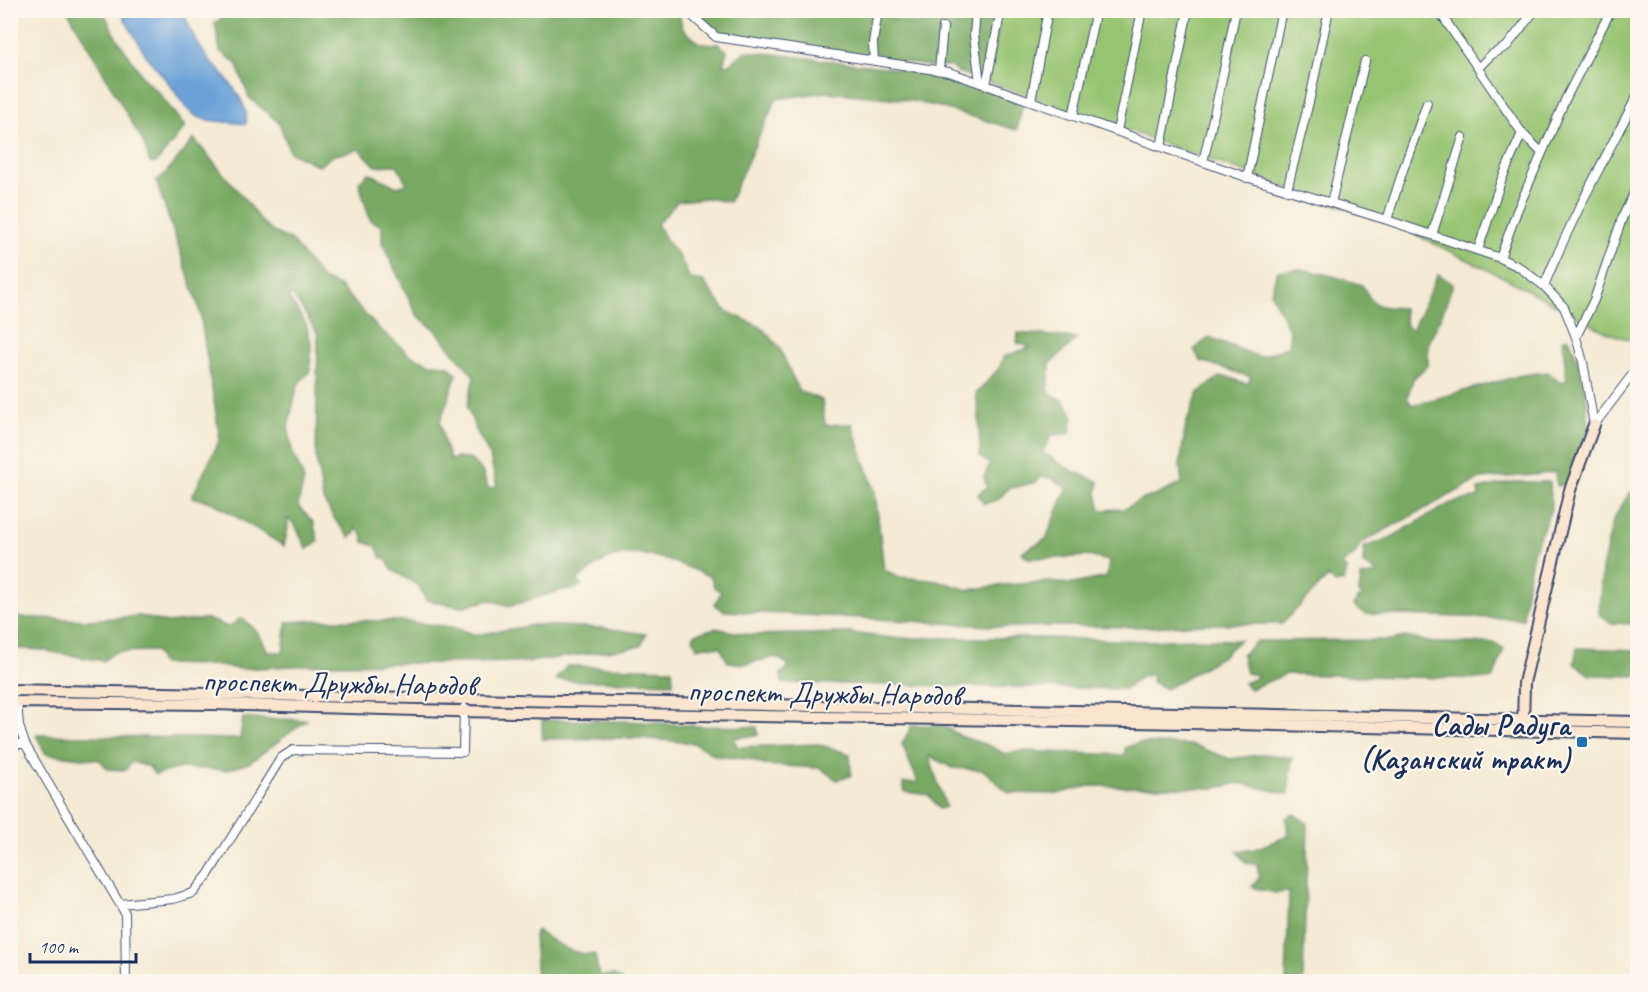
<svg xmlns="http://www.w3.org/2000/svg" width="1648" height="992" font-family="Caveat,sans-serif">
<style>
.green{fill:#97c471;stroke:#597a68;stroke-width:1.5}
.forest{fill:#79aa63;stroke:#4a6c60;stroke-width:1.5}
.water{fill:#6aa2d8;stroke:#42689b;stroke-width:1.5}
.lines{fill:none;stroke-linecap:round;stroke-linejoin:round}
.street-casing{stroke:#3c4b70;stroke-width:10}
.secondary-casing{stroke:#3c4b70;stroke-width:14}
.street{stroke:#fff;stroke-width:8}
.secondary{stroke:#fbe5cf;stroke-width:10}
.poi-dot{fill:#1f6fb2;stroke:#fbf7ec;stroke-width:2}
.labels{text-anchor:middle;dominant-baseline:central;stroke-width:4.5;stroke-linejoin:round;paint-order:stroke}
.street-label{font-size:30px;fill:#1b2f5e;stroke:#fbf7ec}
.poi-label{font-size:30px;font-weight:bold;fill:#1b2f5e;stroke:#fbf7ec;text-anchor:end}
</style>
<rect width="100%" height="100%" fill="#fbf7ec"/>
<filter id="ink" filterUnits="userSpaceOnUse"><feTurbulence type="fractalNoise" baseFrequency=".0167" numOctaves="2"/><feDisplacementMap in="SourceGraphic" scale="12" xChannelSelector="R" yChannelSelector="G"/><feConvolveMatrix kernelMatrix="1 2 1 2 8 2 1 2 1" color-interpolation-filters="sRGB"/></filter>
<filter id="wash" filterUnits="userSpaceOnUse"><feTurbulence type="fractalNoise" baseFrequency=".008" numOctaves="4" result="noise"/><feDisplacementMap in="SourceGraphic" scale="24" xChannelSelector="R" yChannelSelector="G"/><feGaussianBlur stdDeviation="1.35" result="paint"/><feColorMatrix in="noise" values="0 0 0 0 0 0 0 0 0 0 0 0 0 0 0 0 0 1.4 0 .05"/><feComposite in="paint" operator="in"/></filter>
<g filter="url(#wash)">
<rect width="100%" height="100%" fill="#f5ead3"/>
<path class="green" d="M887,10L1637,11V342L1608,333L1503,277L1402,228L987,81L946,23L910,25L886,17Z"/>
<path class="forest" d="M702,10H887L886,17L910,25L946,23L986,18L999,27L987,81L957,72L950,66L935,67L884,59L883,56L877,53L870,57L858,54L834,52L724,33L711,27L702,15Z
M68,11H103L118,40L145,80L158,92L185,127L156,163H150L144,144Z
M231,11H679L682,28L699,43L719,44L727,51L723,64L728,65L746,51L884,67L952,78L1023,103L1017,130L940,107L901,99L827,92L776,99L729,202L707,198L678,201L657,224L669,244L680,258L690,279L703,281L726,311L761,327L779,347L799,391L822,400L825,425L852,424L875,492L884,570L900,577L939,581L968,590L1004,585L1047,582L1073,584L1107,577L1109,561L1089,556L1056,558H1027L1022,552L1046,539L1067,488L1051,478L1041,477L1036,482L1008,489L999,499L984,504L978,494L987,487L984,477L990,464L980,457L979,415L976,394L1000,367L1003,357L1031,347L1017,343L1018,333L1077,338L1050,364L1048,391L1064,402L1073,415L1070,433L1052,435L1042,452L1070,470L1099,482L1097,494L1101,510L1124,509L1140,500L1157,495L1182,483L1180,465L1186,424L1198,393L1219,377H1228L1247,384L1251,377L1201,361L1194,350L1209,337L1259,357L1288,347L1290,332L1271,293L1277,271L1301,269L1333,276L1362,285C1374,308 1378,307 1403,308L1406,326L1412,330L1438,274L1453,284L1444,309L1428,345V365L1413,379L1407,398L1412,405L1522,375L1548,372L1560,383L1567,380L1562,340L1569,338L1576,355L1586,393L1589,430L1569,484L1557,486L1555,472L1534,475L1480,479L1361,543L1355,554L1342,564L1347,570L1344,581L1335,584L1328,577L1282,624H1209L1148,627L1060,626L1005,627L861,618L725,611L714,605L721,592L714,587L711,577C679,564 642,545 608,559C597,564 586,573 577,580L582,585L572,590L565,589L510,606L490,600L460,607L426,600L419,586L392,570L386,559L381,557L376,546L364,542L362,534L355,528V533L350,538L336,521L323,500L316,457L318,334L293,295L288,297L306,324L311,343L310,371L298,384L288,427L292,450L304,480L298,506L313,522L318,541L307,549L295,525L287,519L288,527L284,546L214,503L192,497L220,439L199,307L156,181L164,175L194,139L242,196L261,221L273,232L291,240L322,279L339,286L375,325L410,355L431,364L447,365L457,374L440,422L445,446L451,461L455,458L470,459L482,471L488,488L497,487L490,456L476,430L467,407L474,376L436,331L417,315L382,243V226L370,220L359,182L369,173L397,187L407,184L397,165L376,166L359,149L332,156L319,166L290,152L279,123L249,97L236,63L220,51L215,23Z
M1511,482H1550L1551,509L1534,549L1527,583L1523,619L1365,614L1354,606L1357,599L1363,597L1359,593L1361,577L1378,573L1363,564L1364,547L1390,538L1451,503L1479,497L1478,489Z
M1630,492L1637,493V624L1611,623L1599,614L1602,569L1613,520Z
M140,616L167,623L207,619L229,627L241,618C256,628 261,636 268,652H283L287,622L319,620L401,621L452,627L476,635L534,625L604,628L646,634L641,646L528,662L329,664L239,669L212,665L162,664L155,651L115,652L103,661L41,650L11,648V617L87,620Z
M715,628L750,635L850,633L892,638H1054L1147,641L1191,639L1240,640L1221,657L1166,689L1152,682L1153,674L1141,677L1125,689L782,683L781,674L790,665L776,657L745,664L728,662L720,647L706,646L697,648L693,637L696,634Z
M1405,637L1434,643H1494L1504,649L1493,679L1286,674L1250,689L1244,683L1254,679L1258,675L1246,673L1242,655L1257,641L1391,640Z
M1577,648L1637,650V676L1590,675L1574,664Z
M567,666L672,669L673,683L555,680Z
M243,718L307,720L249,763L226,770L180,768L155,775L149,767L132,762L125,770L108,769L100,760L46,754L36,735L240,739Z
M542,720L630,721L700,726L757,727L758,735L733,738L738,747L817,744L850,754L851,776L837,780L820,768L764,765L749,759L716,756L694,743L639,738L542,739Z
M912,725L943,726L963,737L990,746L1005,754L1021,751L1125,755V748L1138,743L1193,745L1230,759L1266,754L1292,758L1288,794L1239,783L1215,788L1089,786L1056,794L1009,793L983,770L953,768L929,756L946,807L939,809L929,795L905,792L903,783L918,782L902,744Z
M1294,814L1308,824L1303,981H1286L1289,892L1275,893L1252,887L1259,878L1257,864L1246,863L1237,851L1255,849L1288,836L1286,818Z
M536,930C553,941 574,957 595,954L599,976L614,975L622,981H561L558,975L546,976V981H537L534,935Z"/>
<path class="water" d="M120,11H184C187,25 195,40 204,53C208,60 214,65 220,71C231,83 250,107 246,124L206,120L196,116L186,108L171,86L147,57Z"/>
</g>
<g filter="url(#ink)">
<g class="lines">
<defs>
<path id="street" d="M976,10L974,35L980,83
M1436,10L1443,17L1522,133L1542,153
M689,13L716,37L949,72L1246,177L1387,220L1500,258L1519,267L1544,286L1564,307L1576,337L1583,362L1594,425
M874,61L873,43L878,10
M1478,68L1491,55L1507,46L1535,10
M939,70L943,27
M986,85L1001,10
M1031,101L1048,10
M1073,116L1096,10
M1117,131L1142,10
M1161,147L1188,10
M1203,162L1221,84L1236,10
M1247,178L1282,10
M1287,190L1310,98L1329,10
M1331,203L1365,61
M1387,220L1403,170L1427,103
M1432,235L1463,137
M1478,250L1501,181L1522,133
M1500,258L1517,211L1566,98L1611,10
M1544,286C1571,219 1605,158 1638,94
M1576,337L1594,300L1623,216L1638,185
M1629,379L1638,381
M1594,425L1638,367
M17,702L19,726L25,744
M10,744H25L125,913L126,982
M120,904L173,899L193,893L208,875L281,758L293,750L463,752L464,708"/>
<path id="secondary" d="M10,690L1638,722
M10,702L212,704L452,711L1190,723L1638,733
M1523,726L1524,683L1570,490L1594,425"/>
</defs>
<use href="#street" class="street-casing"/>
<use href="#secondary" class="secondary-casing"/>
<use href="#street" class="street"/>
<use href="#secondary" class="secondary"/>
</g>
</g>
<rect class="poi-dot" x="1576" y="736" width="12" height="12" rx="3"/>
<g class="labels">
<g class="street-label">
<text transform="translate(339 683) rotate(1)">проспект Дружбы Народов</text>
<text transform="translate(824 693) rotate(1)">проспект Дружбы Народов</text>
</g>
<g class="poi-label">
<text x="1570" y="725">Сады Радуга<tspan x="1570" dy="34">(Казанский тракт)</tspan></text>
</g>
</g>
<rect width="1648" height="992" fill="none" stroke="#fbf7ec" stroke-width="36"/>
<path d="M30 953v9h106v-9" fill="none" stroke="#1b2f5e" stroke-width="3"/>
<text x="39" y="953" font-size="18" fill="#1b2f5e" stroke="#fbf7ec" stroke-width="4.5" paint-order="stroke">100 m</text>
</svg>
